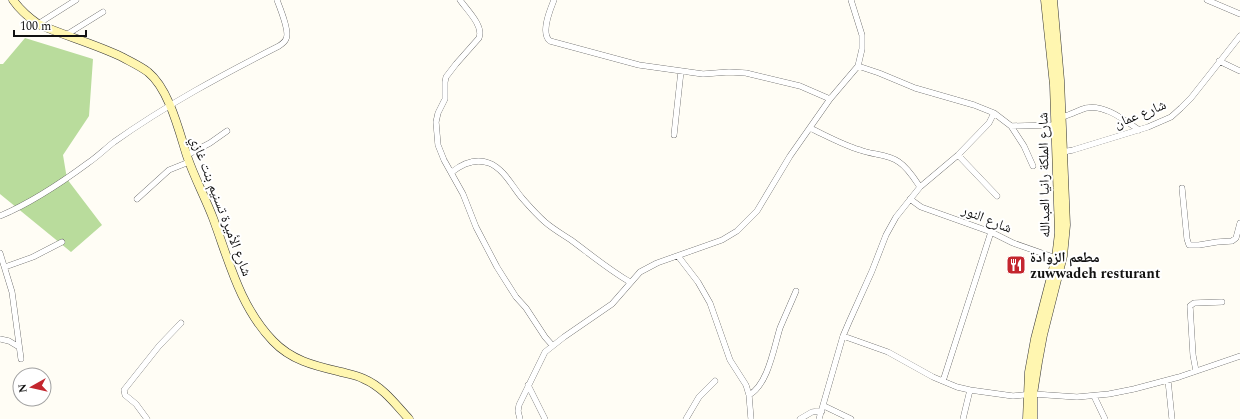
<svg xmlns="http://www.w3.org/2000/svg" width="1240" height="419" font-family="Spectral,'Noto Naskh Arabic',serif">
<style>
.forest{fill:#b9dc9c}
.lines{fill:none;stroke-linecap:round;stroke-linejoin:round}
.street-casing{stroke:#444;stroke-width:6}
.secondary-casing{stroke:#333;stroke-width:9}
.street{stroke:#fff;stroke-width:5.5}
.secondary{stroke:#fff6b0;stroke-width:8}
.labels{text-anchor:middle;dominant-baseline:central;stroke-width:4;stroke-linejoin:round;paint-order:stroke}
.street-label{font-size:14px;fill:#111;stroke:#fff}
.poi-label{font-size:14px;font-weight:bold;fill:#111;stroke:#fff;text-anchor:start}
</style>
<rect width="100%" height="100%" fill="#fffdf5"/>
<path class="forest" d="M25,38L93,59L89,116L63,155L67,179L102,225L71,252L0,194V64H3Z"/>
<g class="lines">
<defs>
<path id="street" d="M460,0C467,10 484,26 479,38L456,64L446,77L445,82V99L438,113L436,122L438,145L444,160L463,194L476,227L497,267L516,297L526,308L545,337L552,345
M554,0C550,10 540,33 550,41L639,65L703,74L729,72L746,73L800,86L830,99
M1207,0L1240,14
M38,24L76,0
M66,35L103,12
M1219,61L1240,71
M858,66L879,73L915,88L974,105L994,113L1011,126L1055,125
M1065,116C1072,114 1079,110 1086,108C1105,104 1124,120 1139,130
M1011,126L1024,146L1033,166
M810,128C827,136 843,145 860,150C873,155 888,154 899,162C908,168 914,178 920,187
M674,135L681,71
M1063,152L1073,150L1148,127L1171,117L1181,108L1191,98L1240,36
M187,155L210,143L227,131
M958,155L997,196
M452,172C462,164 475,158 489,163C504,169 512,186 522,198C529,206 537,215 545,222C553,229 562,234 571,240C590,254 609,270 630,282
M1182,188L1187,239L1189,245H1199L1217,242L1232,241L1236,238L1240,223
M137,199L169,170L189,162
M910,199L921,207L991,232L1013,243L1056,258
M0,216C31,203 61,183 88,163C97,157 105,149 114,142C166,105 222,75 279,46C282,44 285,42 286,39C290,32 280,8 277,0
M0,253L12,292L21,359
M678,256L698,282L710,303L730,360L746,385L749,395
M5,267L33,257L62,242
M843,336L888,352L933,377L957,387L970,390L1013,396L1033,394L1077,397L1109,394L1134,389L1179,377L1240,356
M0,339L9,341L19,347
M1196,371L1193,355L1190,306L1194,303L1222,302
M1168,380L1172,419
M943,381L991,232
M528,385L545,419
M1094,396L1105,419
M824,406L851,419
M147,419L136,404L125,395L124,390L159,346L181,323
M520,419L518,411L519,405L545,352L564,337L612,304L640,272L657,263L722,240L737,231L757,211L790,156L830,99L858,66L862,49V35L851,0
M686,419L699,397L715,381
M751,419L749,395C768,385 774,347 780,328C785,316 791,303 796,291
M800,419L812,412L822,411
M819,419L843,336L849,322L872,271L886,235L896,217L920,187L958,155L989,123L994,113
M963,419L970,390"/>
<path id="secondary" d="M13,0C20,10 28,17 38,24C65,36 95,44 122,57C131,62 140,66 148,72C169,89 179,131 187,156C194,177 205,197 213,218C229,261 240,307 273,341C292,361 316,366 341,372C349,374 357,375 364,379C383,387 396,405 409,419
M1027,419L1029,372L1035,339L1056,258L1059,233L1054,85L1045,0
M1033,419V394L1038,362L1043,335L1063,256L1066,225L1060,80L1053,0"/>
</defs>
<use href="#street" class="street-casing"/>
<use href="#secondary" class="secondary-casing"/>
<use href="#street" class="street"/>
<use href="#secondary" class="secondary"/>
</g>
<defs>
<symbol id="restaurant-square" viewBox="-11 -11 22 22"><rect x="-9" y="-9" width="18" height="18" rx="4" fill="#c4262e" stroke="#fff"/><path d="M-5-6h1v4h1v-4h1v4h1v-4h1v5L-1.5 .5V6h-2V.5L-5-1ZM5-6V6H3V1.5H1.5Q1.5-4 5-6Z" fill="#fff"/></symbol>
</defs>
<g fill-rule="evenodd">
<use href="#restaurant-square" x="1005" y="254" width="22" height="22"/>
</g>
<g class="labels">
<g class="street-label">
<text transform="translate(1140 114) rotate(-22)">شارع عمان</text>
<text transform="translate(1044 175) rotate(-91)">شارع الملكة رانيا العبدالله</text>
<text transform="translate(221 206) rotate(69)">شارع الأميرة تسنيم بنت غازي</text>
<text transform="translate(987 219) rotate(22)">شارع النور</text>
</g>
<g class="poi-label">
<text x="1030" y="257">مطعم الزوادة<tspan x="1030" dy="16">zuwwadeh resturant</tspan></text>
</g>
</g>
<g transform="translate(32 387) rotate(262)"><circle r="19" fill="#ffffff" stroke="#a0a0a0"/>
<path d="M0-3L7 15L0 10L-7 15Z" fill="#c4262e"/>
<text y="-6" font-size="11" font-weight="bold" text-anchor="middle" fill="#111111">N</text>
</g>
<path d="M14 30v6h72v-6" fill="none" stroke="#111111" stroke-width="2"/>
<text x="20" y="30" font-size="12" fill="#111111" stroke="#ffffff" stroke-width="3" paint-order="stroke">100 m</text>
</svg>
